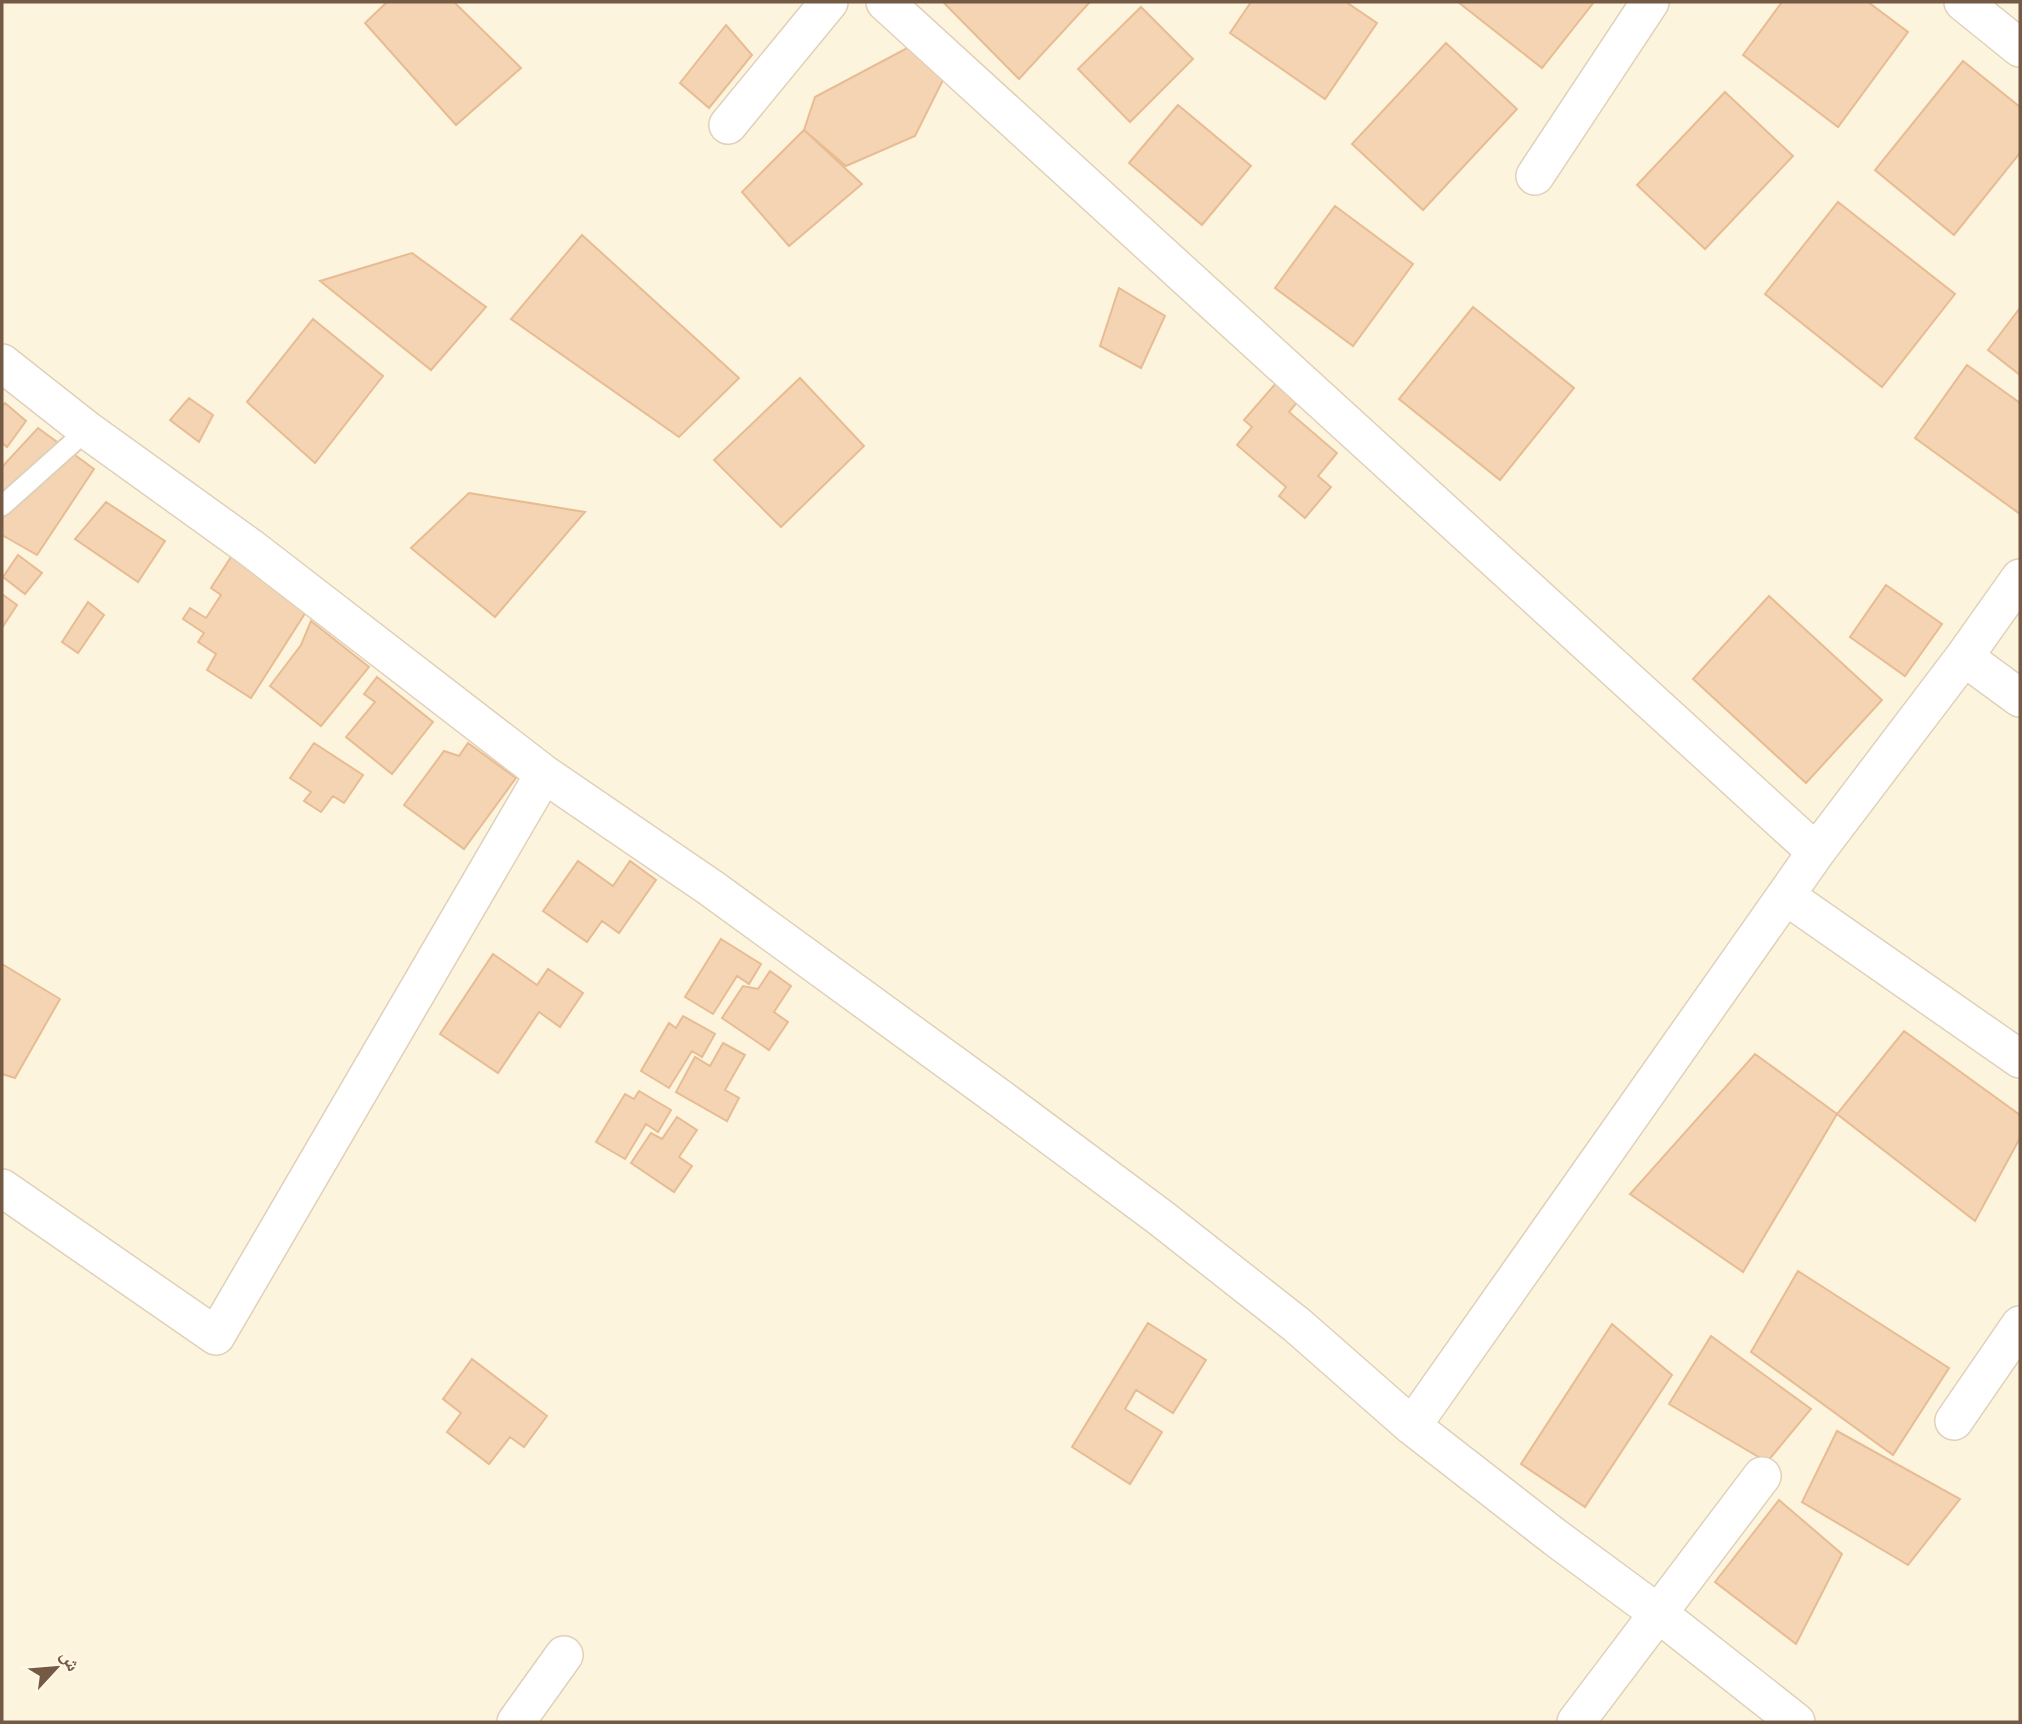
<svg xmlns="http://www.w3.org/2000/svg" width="2022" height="1724" font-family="'DM Sans','Noto Naskh Arabic',sans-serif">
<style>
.building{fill:#f4d4b3;stroke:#e8bc93;stroke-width:2}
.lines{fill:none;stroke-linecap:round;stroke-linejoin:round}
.lane-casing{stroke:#e1d0b9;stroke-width:23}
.street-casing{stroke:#e1d0b9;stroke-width:40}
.lane{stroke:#fff;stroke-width:19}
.street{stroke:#fff;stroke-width:37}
</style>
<rect width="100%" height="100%" fill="#fdf4dd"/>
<path class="building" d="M387,2H454L521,68L456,125L365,23Z
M943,2H1090L1019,79Z
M1251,2H1346L1377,23L1325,99L1230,33Z
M1458,2H1594L1542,68Z
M1782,2H1868L1908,32L1838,127L1743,55Z
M1141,7L1193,59L1130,122L1078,69Z
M726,25L752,55L709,108L680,83Z
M1446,43L1517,109L1423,210L1352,144Z
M911,46L943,80L915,136L846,166L804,130L815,97Z
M1963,61L2020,107V153L1954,235L1875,170Z
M1725,92L1793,156L1705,249L1637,185Z
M1178,105L1251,166L1202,225L1129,163Z
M804,130L862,184L789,246L742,192Z
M1838,202L1955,294L1882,387L1765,294Z
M1335,206L1413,264L1353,346L1275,288Z
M582,235L739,378L679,437L511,319Z
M412,253L486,307L431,370L320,281Z
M1119,288L1165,316L1141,368L1100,346Z
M1473,307L1574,388L1500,480L1399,399Z
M2020,308V375L1988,350Z
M313,319L383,376L315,463L247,402Z
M1967,365L2020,403V514L1915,438Z
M800,378L864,446L781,527L714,460Z
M1277,382L1299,400L1289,412L1337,453L1318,476L1331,487L1305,518L1279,496L1286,487L1237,445L1252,427L1244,420Z
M189,398L213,415L199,442L170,420Z
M5,403L26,421L7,447L2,443V407Z
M38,428L94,469L37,555L2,535V467Z
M469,493L585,512L495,617L411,548Z
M106,502L165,541L138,582L75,539Z
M233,554L311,604L251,698L207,670L216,654L198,642L204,633L183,619L190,608L206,618L221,595L211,588Z
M18,555L42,573L25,594L3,577Z
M1886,585L1942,624L1905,676L1850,637Z
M2,594L17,605L2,628Z
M1769,596L1882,700L1806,783L1693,679Z
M88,602L104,615L78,653L62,642Z
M311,621L369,667L321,726L270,686L301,645Z
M377,677L433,722L392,774L346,737L375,702L364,694Z
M314,743L363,775L344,803L333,796L321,812L304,801L311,792L290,778Z
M468,743L516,778L464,849L404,805L444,751L459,756Z
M578,861L613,886L630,861L656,880L619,933L602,921L587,942L543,911Z
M721,939L761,964L749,984L737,976L713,1014L685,997Z
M493,954L537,985L548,969L583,993L560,1027L539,1012L498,1073L440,1034Z
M2,964L60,999L15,1078L2,1074Z
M770,971L791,986L774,1012L788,1022L769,1050L722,1018L743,986L758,989Z
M683,1016L715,1034L702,1057L692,1051L669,1088L641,1071L669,1023L676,1028Z
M1904,1031L2020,1115V1138L1975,1221L1837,1114Z
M723,1043L745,1055L725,1090L739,1098L727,1121L676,1092L695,1057L710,1066Z
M1755,1054L1837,1114L1743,1272L1630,1194Z
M639,1091L671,1110L658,1132L646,1124L625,1159L596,1142L625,1094L634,1099Z
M677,1117L697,1130L679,1157L692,1166L674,1192L631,1163L651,1133L662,1139Z
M1798,1271L1949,1368L1893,1455L1751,1352Z
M1148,1323L1206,1360L1173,1413L1136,1390L1125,1409L1162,1432L1130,1484L1072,1447Z
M1612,1324L1672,1375L1585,1507L1521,1464Z
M1711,1336L1811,1409L1767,1462L1669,1404Z
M472,1359L547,1416L524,1447L510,1437L489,1464L447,1432L461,1413L443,1399Z
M1837,1431L1960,1499L1908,1565L1802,1502Z
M1779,1500L1842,1554L1796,1644L1715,1582Z"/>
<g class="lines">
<defs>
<path id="lane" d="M2,506L87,430"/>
<path id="street" d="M885,2L1816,852
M1963,2L2020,48
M728,125L829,2
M1535,176L1650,2
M2,363L87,430L251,548L544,774L711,888L1005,1102L1161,1218L1297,1325L1412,1426L1556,1538L1659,1614L1796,1722
M1964,657L2020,698
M1786,896L2020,1059
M2,1188L216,1336L544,774
M1954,1421L2020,1325
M1412,1426L1816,852L1964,657L2020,578
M516,1722L564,1655
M1576,1722L1762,1476"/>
</defs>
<use href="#lane" class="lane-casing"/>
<use href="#street" class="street-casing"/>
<use href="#lane" class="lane"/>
<use href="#street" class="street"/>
</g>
<rect width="2022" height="1724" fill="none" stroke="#745a45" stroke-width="7"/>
<g transform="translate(56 1668) rotate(64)" stroke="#fff7e4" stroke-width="5" paint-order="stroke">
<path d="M0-5L12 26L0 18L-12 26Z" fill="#745a45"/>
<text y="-10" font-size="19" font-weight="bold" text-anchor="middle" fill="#745a45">ش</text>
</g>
</svg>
